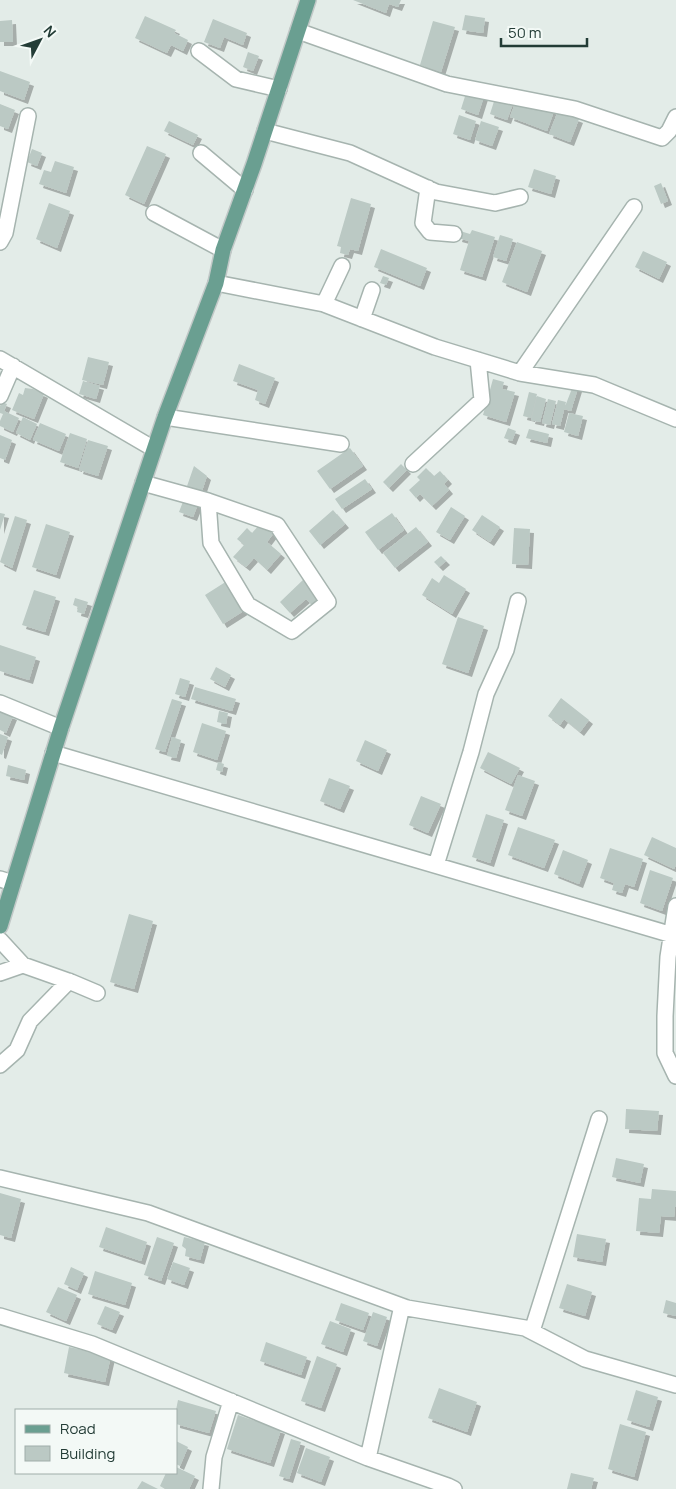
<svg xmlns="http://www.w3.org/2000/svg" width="676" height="1489" font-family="Manrope,sans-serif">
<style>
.building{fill:#bbc9c4;filter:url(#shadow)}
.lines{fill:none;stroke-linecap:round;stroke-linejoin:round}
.minor-casing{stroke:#a6b4af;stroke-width:18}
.major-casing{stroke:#c1c8c7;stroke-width:18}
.minor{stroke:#fff;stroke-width:15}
.major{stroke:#6a9f91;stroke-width:15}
</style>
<defs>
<filter id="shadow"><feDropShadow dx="4" dy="4" stdDeviation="0" flood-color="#0004"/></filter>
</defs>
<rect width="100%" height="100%" fill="#e3ece8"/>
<path class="building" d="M353,0H401L398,7L389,4L386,13Z
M465,15L485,18L483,33L462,30Z
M145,16L176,30L174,33L188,40L183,51L171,45L167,53L135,38Z
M213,19L247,33L243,45L224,37L220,48L204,42Z
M12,20L13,42H0V21Z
M433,21L455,27L441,72L420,65Z
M248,52L259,56L253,71L243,67Z
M0,71L30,82L24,100L0,91Z
M467,90L484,96L478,115L461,109Z
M496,95L514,101L507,120L490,114Z
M517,98L554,111L547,131L510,117Z
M0,104L15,110L8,129L0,126Z
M558,111L579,119L570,142L549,134Z
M459,115L476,121L470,140L453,134Z
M169,121L198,135L193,145L164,131Z
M481,121L499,127L492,146L475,140Z
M147,146L166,154L144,204L125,195Z
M32,149L42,153L37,166L27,162Z
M55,161L74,167L66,193L39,184L44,170L51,172Z
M534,169L556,176L551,194L528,187Z
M661,183L668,201L661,204L654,186Z
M351,198L371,204L358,251L350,249L348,255L340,253L341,247L337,246Z
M49,203L70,211L57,248L36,239Z
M472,230L495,237L482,277L460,270L469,241L458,238L460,231L470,234Z
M500,235L513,239L506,261L493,257Z
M517,242L542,251L527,292L502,282Z
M381,249L427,268L420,286L374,267Z
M643,251L667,262L659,279L635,267Z
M383,276L389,278L386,285L380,283Z
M88,357L109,362L103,385L82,380Z
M239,364L275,378L265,404L255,400L258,390L233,381Z
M493,379L504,382L502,389L515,392L506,422L483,415Z
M83,381L100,386L96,399L79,394Z
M573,386L578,388L571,411L564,409Z
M25,388L33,389L44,394L34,419L12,410L19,393L23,395Z
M529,392L537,394L531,418L523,416Z
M537,396L546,399L540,422L531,420Z
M548,399L556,401L550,425L542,423Z
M558,400L566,402L560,426L552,424Z
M2,402L7,404L4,411L19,418L13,432L0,426V421L3,414L0,413V406Z
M569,413L583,416L578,436L564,432Z
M23,417L37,424L30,440L16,433Z
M40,423L66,434L59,451L33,440Z
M508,428L516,431L512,441L504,438Z
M529,429L549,434L547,443L526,438Z
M70,433L87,439L78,468L60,462Z
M0,435L12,440L5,460L0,458Z
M88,440L108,446L98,476L79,470Z
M350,448L363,466L330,489L317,471Z
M401,464L407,470L389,488L383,482Z
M194,466L207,476L201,494L186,489Z
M426,468L434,476L440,471L448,480L444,484L449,490L432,506L420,494L416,498L409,490L420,480L417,477Z
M365,479L372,489L342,509L335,499Z
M184,499L198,504L193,517L179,512Z
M451,507L465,516L450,540L436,532Z
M333,510L345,524L320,545L309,531Z
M0,513L5,514L0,530Z
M392,513L404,530L378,550L365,532Z
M482,515L500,527L490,542L472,530Z
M15,516L27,520L12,568L0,562Z
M261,523L273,534L267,542L281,554L267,570L254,558L246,567L233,557L244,545L237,539L247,528L252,533Z
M46,524L70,532L56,575L32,567Z
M416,527L428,542L395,568L383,553Z
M514,528L530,529L528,565L512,564Z
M441,556L446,561L439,567L434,562Z
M444,575L466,589L452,614L422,595L432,578L439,583Z
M305,578L323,598L313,606L306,599L290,613L280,602Z
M227,581L245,610L223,624L205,595Z
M34,590L56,597L45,632L22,625Z
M75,598L88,602L84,614L77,612L78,607L73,605Z
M458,617L484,626L468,673L442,664Z
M0,645L36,657L29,680L0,671Z
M216,667L231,675L225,687L210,679Z
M180,678L190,681L185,697L175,694Z
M195,687L236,699L232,711L191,699Z
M561,698L589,720L580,732L564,719L560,725L548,716Z
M172,699L182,702L165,752L155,749Z
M0,711L13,716L6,733L0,730Z
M219,711L228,713L226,724L217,722Z
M202,723L226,731L217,760L193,752Z
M0,734L8,737L2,755L0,754Z
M172,737L181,740L176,758L167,756Z
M365,740L387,750L378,771L356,761Z
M488,752L520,768L511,784L480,768Z
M218,762L224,764L222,772L216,770Z
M8,765L26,770L24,780L6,776Z
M518,775L535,781L522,816L505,810Z
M329,778L350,786L340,809L320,801Z
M421,796L441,804L428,833L409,825Z
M486,814L504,820L490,863L472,857Z
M518,827L555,840L544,868L508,855Z
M652,837L676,848V865L674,869L644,855Z
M610,848L643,859L634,887L625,884L622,893L612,890L614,883L600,878Z
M563,850L588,860L579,884L554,874Z
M650,870L673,878L662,911L640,903Z
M129,914L153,921L134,989L110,982Z
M626,1109L659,1111L657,1131L625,1129Z
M616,1158L644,1164L640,1183L612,1177Z
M652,1189L676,1191V1207H675L674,1217L661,1216L659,1233L636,1231L639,1198L651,1199Z
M0,1193L21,1199L11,1238L0,1235Z
M106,1227L147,1242L141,1261L99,1247Z
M577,1234L606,1239L602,1262L573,1257Z
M157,1237L174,1243L161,1281L144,1275Z
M184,1237L205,1242L200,1260L185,1256L186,1249L182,1246Z
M173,1262L190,1268L184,1285L167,1279Z
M71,1267L84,1273L77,1290L64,1284Z
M95,1271L132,1283L125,1305L88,1294Z
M567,1284L592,1292L585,1316L559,1308Z
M58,1287L77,1295L66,1321L46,1312Z
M666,1300L676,1303V1316L663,1313Z
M341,1303L369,1313L363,1330L335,1320Z
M105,1306L120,1312L112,1330L97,1324Z
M373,1312L387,1317L377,1346L363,1341Z
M330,1321L351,1329L343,1352L321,1344Z
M266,1342L307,1357L301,1375L260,1361Z
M69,1347L111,1356L105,1382L64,1373Z
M317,1356L337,1364L321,1408L301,1401Z
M439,1388L477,1402L467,1432L428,1418Z
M636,1390L658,1397L649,1427L627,1420Z
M178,1400L216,1411L209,1433L176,1424V1410Z
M238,1415L281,1430L270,1463L227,1449Z
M620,1424L646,1432L634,1477L608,1469Z
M291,1439L301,1442L289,1479L279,1476Z
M176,1441L188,1447L180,1466L176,1464Z
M306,1448L330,1457L321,1482L297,1473Z
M176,1467L195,1476L189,1489H165L160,1486L166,1473H176Z
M571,1473L594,1478L591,1489H567Z
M142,1481L158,1489H137Z"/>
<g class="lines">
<defs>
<path id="minor" d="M298,31L447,84L575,109L662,138L669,131L676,117
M199,51L236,79L279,89
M265,131L350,153L436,192L495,203L520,197
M201,153L245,190
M428,188L423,223L430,232L454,234
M154,213L223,250
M0,242L5,233L28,116
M216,283L324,304L435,347L520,373L594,385L676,419
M324,304L342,266
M362,319L372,290
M0,359L154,449
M520,373L634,207
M0,396L13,366
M165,417L341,444
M413,464L482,400L478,360
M143,483L208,501L277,525L328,602L292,631L248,605L211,543L208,501
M0,703L61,728
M53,753L676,936
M436,865L471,752L486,694L506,650L518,601
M0,879L13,883
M676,906L668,957L665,1016V1053L676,1076
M0,940L23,965
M0,973L23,965L71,982L97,993
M0,1065L17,1050L30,1021L69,981
M0,1178L148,1213L407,1308L525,1328L585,1359L676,1385
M0,1316L92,1344L368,1458L448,1486L454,1489
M532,1331L599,1119
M368,1458L402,1306
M211,1489L214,1457L231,1401"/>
<path id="major" d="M0,926L61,728L165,417L216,283L223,250L254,164L308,0"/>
</defs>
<use href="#minor" class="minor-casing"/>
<use href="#major" class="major-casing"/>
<use href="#minor" class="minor"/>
<use href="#major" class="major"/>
</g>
<rect x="15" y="1409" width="162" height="65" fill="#f3f9f6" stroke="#a0ada9"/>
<rect x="25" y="1425" width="25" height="8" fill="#6a9f91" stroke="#a0ada9"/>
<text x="60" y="1434" font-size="15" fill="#233c36">Road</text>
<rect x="25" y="1446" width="25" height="15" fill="#bbc9c4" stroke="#a0ada9"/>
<text x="60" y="1459" font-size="15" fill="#233c36">Building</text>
<g transform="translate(40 40) rotate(49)" stroke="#f3f9f6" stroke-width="4" paint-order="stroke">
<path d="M0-4L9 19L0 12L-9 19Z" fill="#233c36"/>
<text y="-8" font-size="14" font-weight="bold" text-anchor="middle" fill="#233c36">N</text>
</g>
<path d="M501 38v8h86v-8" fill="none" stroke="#233c36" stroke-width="2.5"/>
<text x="508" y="38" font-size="15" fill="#233c36" stroke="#f3f9f6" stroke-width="4" paint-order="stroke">50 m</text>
</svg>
